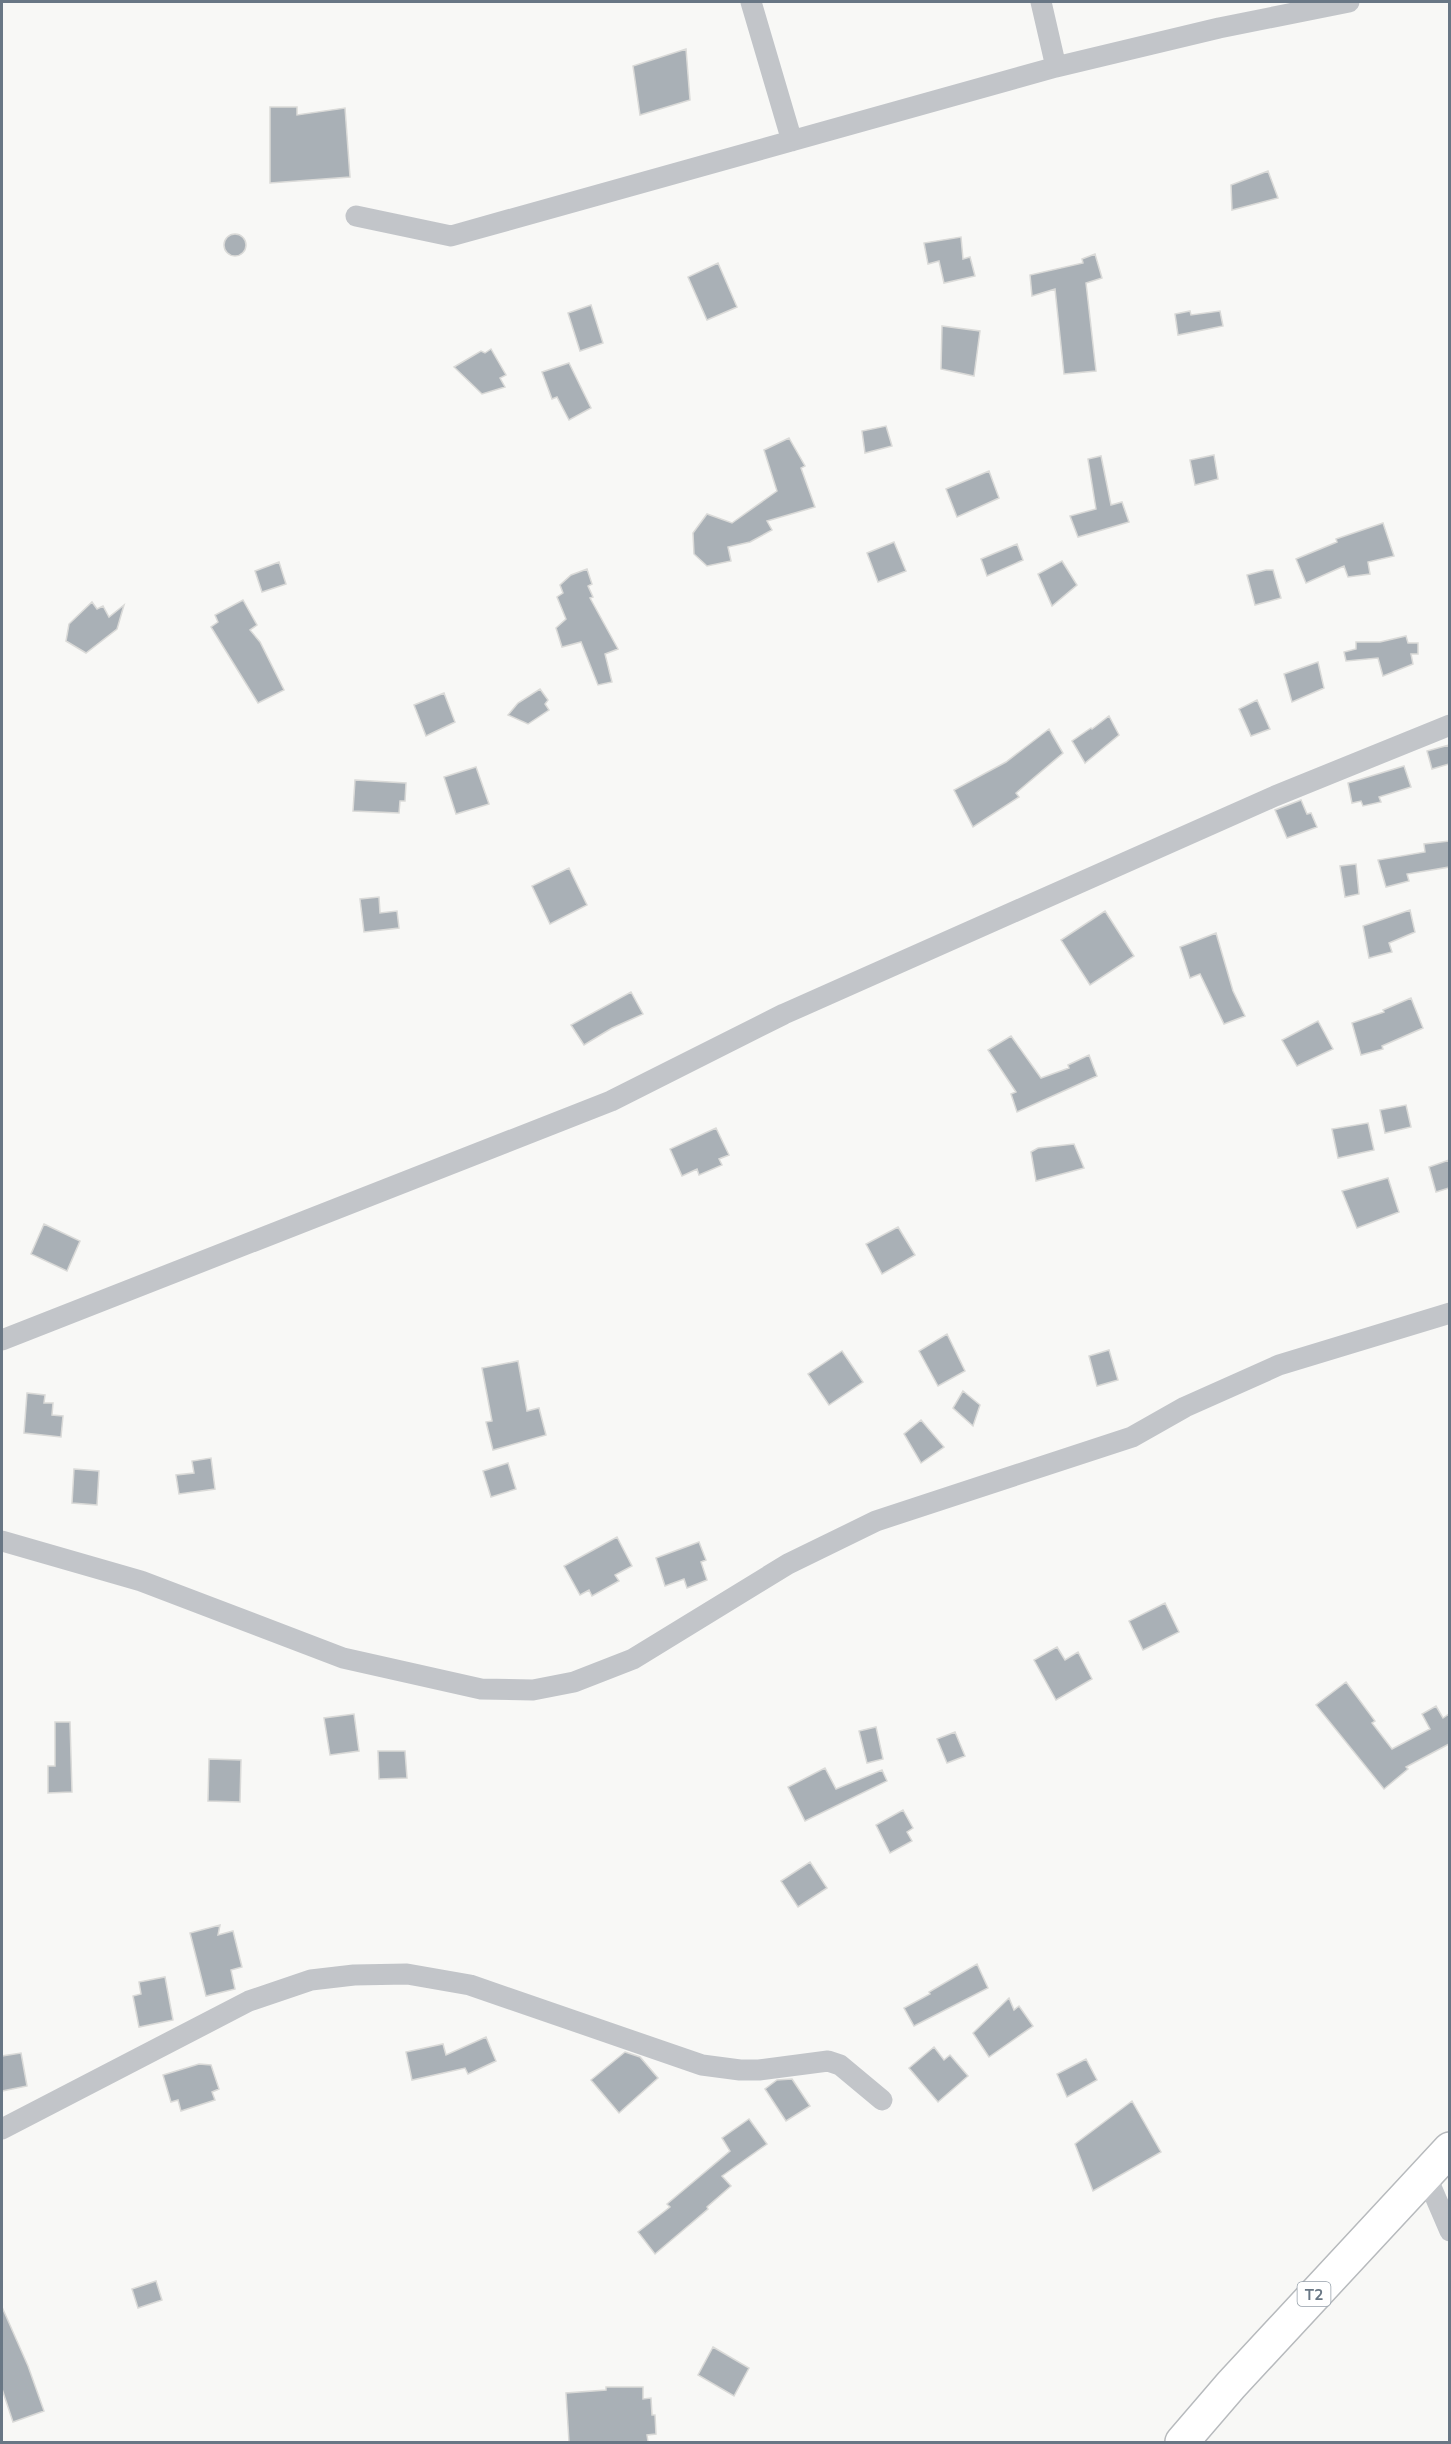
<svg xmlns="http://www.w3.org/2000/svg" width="1451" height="2444" font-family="Mulish,sans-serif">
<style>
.building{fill:#a9b0b6;stroke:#dadad8;stroke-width:1.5}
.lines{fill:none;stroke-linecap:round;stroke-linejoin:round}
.highway-casing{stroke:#b7babd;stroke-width:36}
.street{stroke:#c2c5c9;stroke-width:21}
.highway{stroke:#fff;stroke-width:33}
.labels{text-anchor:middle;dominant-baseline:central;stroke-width:6;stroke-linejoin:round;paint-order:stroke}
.shield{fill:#fff;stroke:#96a0aa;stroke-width:1.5}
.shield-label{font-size:15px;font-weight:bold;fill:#697785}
</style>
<rect width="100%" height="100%" fill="#f8f8f6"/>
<path class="building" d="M686,49L690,100L640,115L633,66Z
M270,107H297V115L345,108L350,177L270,183Z
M1268,171L1278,198L1232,210L1231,185Z
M224 245a11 11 0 1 1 22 0a11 11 0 1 1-22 0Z
M961,237L963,259L970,257L975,276L944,283L939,261L928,264L924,243Z
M1095,254L1102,278L1086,283L1096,371L1064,374L1055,289L1032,296L1030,275L1083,263L1082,259Z
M718,263L737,307L707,320L688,277Z
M591,305L603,343L580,351L568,313Z
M1190,311L1191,315L1220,311L1223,326L1178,335L1175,314Z
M942,326L980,331L974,376L941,369Z
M491,349L506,375L500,378L505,387L482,394L454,367L481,351L485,353Z
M569,363L591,408L569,420L557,397L552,399L542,372Z
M886,426L892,446L865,453L862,431Z
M789,438L805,466L801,468L815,507L767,521L772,530L750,542L728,547L731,561L707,566L694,554L693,533L707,514L732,523L777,491L764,450Z
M1214,455L1218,479L1195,485L1190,460Z
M1101,456L1111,505L1122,502L1129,522L1078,537L1070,516L1096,509L1088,459Z
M989,471L999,498L957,517L946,489Z
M1383,523L1394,556L1368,562L1370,574L1348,577L1344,566L1306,583L1296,559L1337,542L1336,539Z
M894,542L906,571L878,582L867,553Z
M1017,544L1023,560L987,576L981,559Z
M1062,561L1077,585L1052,606L1038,574Z
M279,562L286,584L262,592L255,571Z
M587,569L592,584L588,586L593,597L590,598L618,649L605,654L612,682L598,685L581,642L562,647L556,628L566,619L557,597L563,593L560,585L571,575Z
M1266,570H1273L1281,598L1255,605L1247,575Z
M243,600L257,625L250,630L260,642L284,690L258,703L211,627L218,622L215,615Z
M92,602L97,609L103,606L109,617L124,605L117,629L86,653L66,641L69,624Z
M1406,636L1408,643H1418V654H1411L1413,664L1383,676L1378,658L1346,661L1344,652L1356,649V642H1380Z
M1318,662L1324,688L1292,702L1284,674Z
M540,689L548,700L545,704L549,710L528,724L508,715L518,703Z
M444,693L455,722L426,736L414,705Z
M1257,700L1270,729L1251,736L1239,709Z
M1109,716L1119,735L1085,763L1072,741L1091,728L1092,729Z
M1049,729L1063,753L1016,793L1019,797L973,827L954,790L1006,762Z
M1449,745V764L1432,769L1427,751Z
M1404,766L1411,787L1379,797L1381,802L1363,806L1361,801L1352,803L1348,783Z
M476,767L489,804L456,814L444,777Z
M355,780L406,783L405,801H400L399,813L353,811Z
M1301,800L1307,814L1311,813L1317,827L1287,838L1275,810Z
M1449,841V867L1407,874L1409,881L1386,887L1378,860L1425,852L1424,844Z
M1356,864L1359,894L1345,897L1340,866Z
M569,868L587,905L550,924L532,886Z
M379,897L380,913L397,911L399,928L364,932L360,899Z
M1410,910L1415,932L1389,943L1392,952L1369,958L1363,926Z
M1105,911L1134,956L1090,985L1061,940Z
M1216,933L1233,991L1245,1016L1224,1024L1200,974L1190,978L1180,947Z
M631,992L643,1014L612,1028L584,1045L571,1025Z
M1411,998L1423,1028L1382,1046L1383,1049L1361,1055L1352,1023L1384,1012L1383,1010Z
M1318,1021L1333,1049L1297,1066L1282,1040Z
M1011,1036L1041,1078L1069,1068L1068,1065L1089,1055L1097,1076L1017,1112L1011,1094L1016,1092L988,1050Z
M1406,1105L1411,1127L1385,1133L1380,1110Z
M1368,1123L1374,1150L1338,1158L1332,1129Z
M716,1128L729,1155L719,1159L722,1165L699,1175L697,1169L682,1176L670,1149Z
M1074,1144L1084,1168L1036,1181L1031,1152L1038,1148Z
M1449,1160V1188L1436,1192L1429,1167Z
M1388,1178L1399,1212L1357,1228L1342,1191Z
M44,1224L80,1241L67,1271L31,1254Z
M898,1227L915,1255L882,1274L866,1244Z
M947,1334L965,1371L938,1386L919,1351Z
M1109,1350L1118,1380L1097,1386L1089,1356Z
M842,1351L863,1382L829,1405L808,1374Z
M518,1361L527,1411L539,1408L546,1435L493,1450L486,1422L492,1421L482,1368Z
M963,1391L980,1405L973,1426L953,1408Z
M27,1393L45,1395L44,1403H53L52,1415L63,1416L61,1437L24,1433Z
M921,1420L944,1447L921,1463L904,1434Z
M211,1458L215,1489L179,1494L176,1475L194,1473L192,1461Z
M508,1463L516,1489L491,1497L483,1471Z
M74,1469L99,1471L97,1505L72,1503Z
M617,1537L632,1566L615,1575L619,1581L592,1596L589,1590L580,1595L564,1566Z
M699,1542L706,1560L701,1562L707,1580L687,1588L684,1579L665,1586L656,1558Z
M1165,1603L1179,1632L1143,1650L1129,1621Z
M1057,1647L1065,1660L1078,1652L1092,1679L1056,1700L1034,1660Z
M1346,1682L1375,1721L1372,1723L1392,1749L1430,1729L1422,1714L1436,1706L1443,1718L1449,1714V1744L1406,1767L1408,1769L1384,1789L1316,1705Z
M354,1714L359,1751L330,1755L324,1718Z
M55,1722H70L72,1792L48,1793V1766H55Z
M876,1727L883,1759L867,1763L859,1731Z
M955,1732L965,1756L947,1763L937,1739Z
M378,1751H405L407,1778L379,1779Z
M209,1759L241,1760L240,1802L208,1801Z
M825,1768L836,1789L882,1770L887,1781L805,1821L788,1787Z
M903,1810L913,1828L907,1832L912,1841L890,1853L876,1825Z
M810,1862L827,1888L798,1907L781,1881Z
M220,1925L218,1935L233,1931L242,1967L231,1970L235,1989L206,1996L190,1933Z
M977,1964L988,1988L914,2026L904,2008L930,1994L929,1992Z
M165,1977L173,2020L139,2027L133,1996L141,1994L139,1982Z
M1009,1998L1014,2010L1019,2006L1033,2026L989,2057L973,2033Z
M486,2037L496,2061L468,2074L465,2068L412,2080L406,2052L443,2044L446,2055Z
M934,2047L944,2060L950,2055L968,2076L938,2102L909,2068Z
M625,2052L640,2057L658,2078L619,2113L591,2080Z
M21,2053L27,2086L2,2091V2056Z
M1086,2059L1097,2080L1067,2097L1057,2074Z
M199,2064L211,2065L219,2089L212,2092L215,2100L181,2111L178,2100L171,2102L163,2075Z
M792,2079L810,2106L786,2121L765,2089L777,2080Z
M1132,2101L1161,2152L1093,2191L1075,2144Z
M749,2119L767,2144L722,2176L731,2186L707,2207L708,2209L655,2254L638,2232L670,2207L667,2204L730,2151L722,2138Z
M156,2281L162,2300L138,2308L132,2289Z
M2,2307L28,2366L44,2411L13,2422L2,2389Z
M713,2347L749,2368L734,2396L698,2375Z
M606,2387H643V2399L651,2398L652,2415H655L656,2434L647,2435L648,2442H569L566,2393L606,2390Z"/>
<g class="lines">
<defs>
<path id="highway" d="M1182,2442L1231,2385L1450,2149"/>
</defs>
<use href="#highway" class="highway-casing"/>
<path class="street" d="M751,2L792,141
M1041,2L1056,67
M356,216L451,236L1056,67L1219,28L1349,2
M2,1340L611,1101L784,1014L1275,796L1450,725
M2,1541L141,1581L343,1658L481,1689L533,1690L574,1682L633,1659L788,1564L876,1521L1132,1437L1185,1407L1279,1365L1450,1313
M2,2129L249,2001L311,1980L354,1975L407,1974L470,1985L702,2065L740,2070H759L828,2061L840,2065L882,2100
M1425,2173L1450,2231"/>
<use href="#highway" class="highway"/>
</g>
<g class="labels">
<rect class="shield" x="1297.5" y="2282" width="33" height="24" rx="4.5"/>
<g class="shield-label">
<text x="1314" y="2294">T2</text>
</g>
</g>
<rect width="1451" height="2444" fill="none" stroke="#697785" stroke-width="6"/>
</svg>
